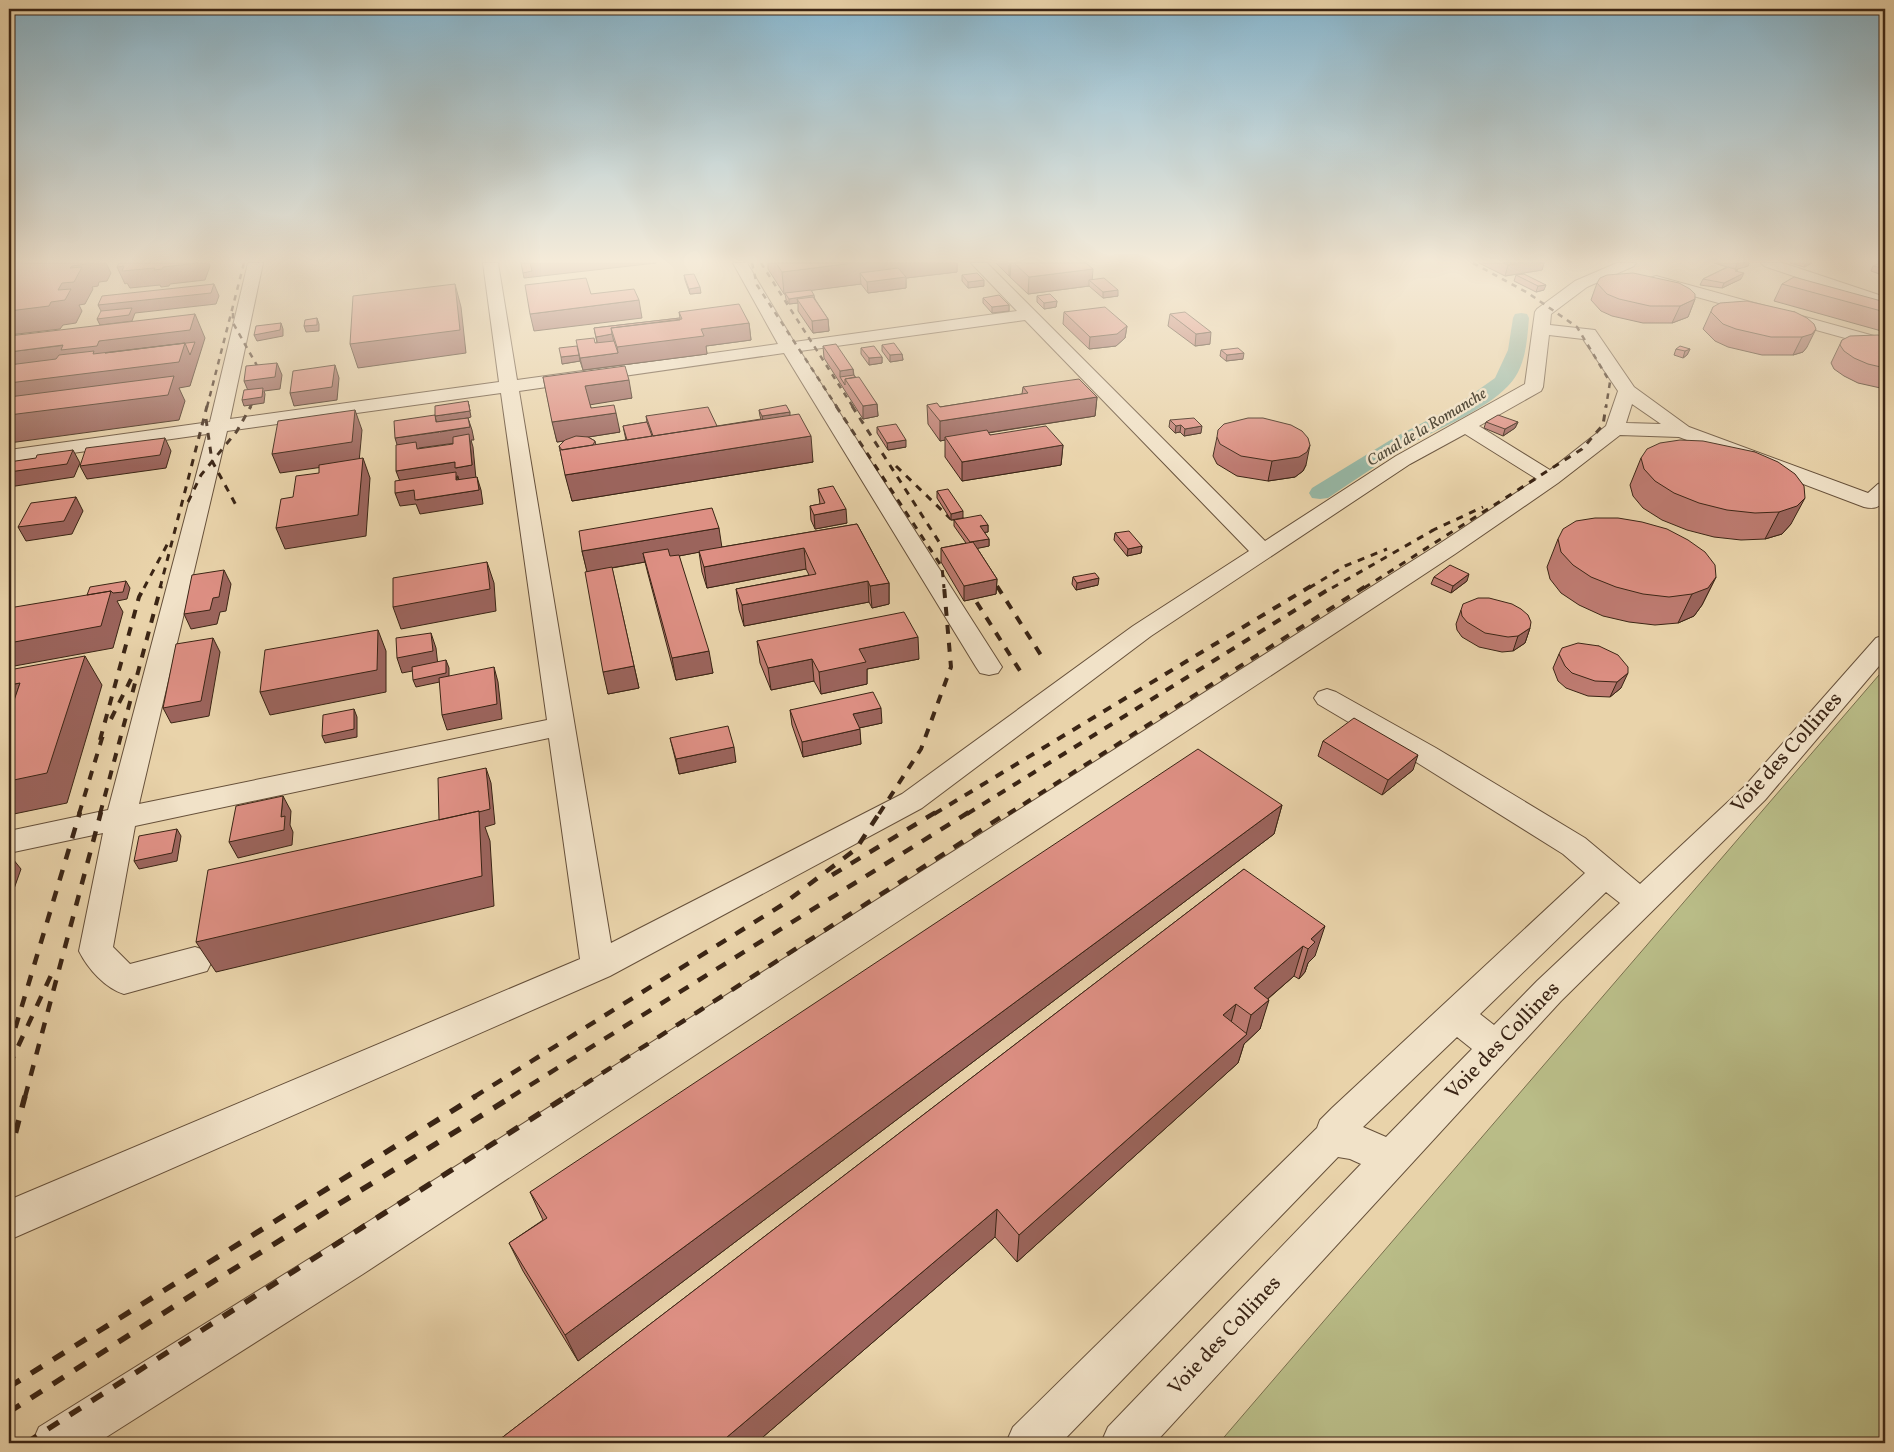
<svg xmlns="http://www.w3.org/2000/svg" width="1894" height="1452" font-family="Vollkorn,serif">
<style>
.green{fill:#b9bc87;stroke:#7a704e}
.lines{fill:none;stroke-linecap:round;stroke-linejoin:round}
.canal{fill:#97b8a6;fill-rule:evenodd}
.minor-casing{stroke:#66503a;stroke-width:2}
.minor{fill:#f1e2c8;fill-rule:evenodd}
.rail-far4{stroke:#3b2515;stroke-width:2.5;stroke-dasharray:5.5 5.5;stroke-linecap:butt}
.rail-far3{stroke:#3b2515;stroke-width:3;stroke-dasharray:7 7;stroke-linecap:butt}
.rail-far2{stroke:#3b2515;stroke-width:4;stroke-dasharray:9 9;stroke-linecap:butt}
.rail-far1{stroke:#3b2515;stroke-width:4.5;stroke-dasharray:11 11;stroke-linecap:butt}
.rail{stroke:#3b2515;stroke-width:5.5;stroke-dasharray:13 13;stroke-linecap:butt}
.wall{fill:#be7b71;stroke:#3b2515}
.shaded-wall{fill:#9b645c;stroke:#3b2515;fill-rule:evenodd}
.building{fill:#dd8f83;stroke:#3b2515}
.labels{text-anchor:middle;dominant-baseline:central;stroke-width:5;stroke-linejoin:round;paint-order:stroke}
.far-water-label{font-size:16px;font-style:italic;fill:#524a39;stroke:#f1e2c8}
.near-street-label{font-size:21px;fill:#3b2515;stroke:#f1e2c8}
</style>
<rect width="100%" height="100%" fill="#e9d3aa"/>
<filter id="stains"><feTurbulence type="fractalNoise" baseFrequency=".004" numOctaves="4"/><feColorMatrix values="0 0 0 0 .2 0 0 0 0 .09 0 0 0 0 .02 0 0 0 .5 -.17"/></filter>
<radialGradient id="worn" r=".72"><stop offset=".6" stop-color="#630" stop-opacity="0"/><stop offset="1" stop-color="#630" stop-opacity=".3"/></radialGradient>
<path class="green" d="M1885,668V1443H1219Z"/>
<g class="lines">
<path class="canal" d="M1521,313L1527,314L1529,318C1527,341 1526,368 1508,386C1484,411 1441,427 1411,444C1382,461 1355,480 1328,498L1320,499L1312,498L1309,493L1312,488L1397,436L1457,405L1495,378L1508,350L1513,318L1515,314Z"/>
<defs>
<path id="minor" d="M248,263H263L230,419L499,382L483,263H498L517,380L778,344L733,263H747L794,342L1017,311L971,263H987L1265,541L1396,456L1525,384L1535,312L1537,309L1575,281L1617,263H1636L1634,266L1587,287L1551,314L1550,325L1595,330L1634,387L1689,427L1868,493L1878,484L1885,482V500C1879,508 1874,509 1864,507L1679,437L1620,435L1558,483L1455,554L363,1274L97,1443H32L39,1427L333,1244L1439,544L1537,479L1465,434L1410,464L1151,636L922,808L610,976L9,1240V1200L580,959L549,738L135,826L113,947L130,964L195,947L207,951L212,961L207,971L124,994C105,988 88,969 79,951L103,833L9,853V831L108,810L207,434L9,462V450L210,422ZM1025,320L1249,551L1133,626L902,794L611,943L519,391L784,353L976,667L980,673L989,675L998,673L1002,667L800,351ZM1549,335L1583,339L1618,391L1606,426L1550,470L1479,426L1541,391L1543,387ZM501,393L547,720L139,804L227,431ZM1632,404L1661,424L1626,423Z
M1761,263H1783L1885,297V307L1764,266Z
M1656,276L1885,339V349L1650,284L1648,281L1650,278Z
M1885,635V659L1765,800L1561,1001L1155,1443H1101L1108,1427L1361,1164L1350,1159L1338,1157L1061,1443H1006L1013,1427L1317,1128L1320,1120L1332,1108L1585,873L1563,854L1416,762L1318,704L1314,698L1318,692L1327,689L1336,692L1436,748L1585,838L1640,884L1745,786L1876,638ZM1606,892L1620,903L1537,981L1494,1025L1480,1014ZM1457,1037L1472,1049L1386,1137L1363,1127Z"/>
</defs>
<use href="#minor" class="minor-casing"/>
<use href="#minor" class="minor"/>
<path class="rail-far4" d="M752,263L757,285L837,407
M761,263L853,407
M1473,263L1528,293L1577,327L1610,382L1606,407
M233,313V323L260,371L254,401L250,407
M207,407L244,263"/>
<path class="rail-far3" d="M836,406L942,567L944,588
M852,406L950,559
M206,419L212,461L237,507
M896,466L957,525
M188,502L201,475L237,431L251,406
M1431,531L1483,507
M990,576L997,588
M144,588L168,543
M160,588L207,406
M1309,588L1345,566L1387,549
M1332,588L1437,528
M1364,588L1582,449L1603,425L1606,406"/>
<path class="rail-far2" d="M997,586L1044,660
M967,587L1022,674
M111,719L131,679
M100,740L139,597L145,586
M79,814L103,735
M100,814L161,586
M879,814L921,749L951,667L944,586
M934,814L1311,586
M967,814L1334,586
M1008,814L1366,586"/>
<path class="rail-far1" d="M832,875L936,812
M9,1049L80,812
M9,1066L53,971
M25,1097L101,812
M474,1097L782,905L856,849L880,812
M511,1097L969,812
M565,1097L1009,812"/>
<path class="rail" d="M9,1158L25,1096
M9,1387L476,1096
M9,1412L195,1293L513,1096
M26,1443L567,1096"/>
</g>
<path class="wall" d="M768,263H957V272L906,278V288L868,293L861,284L811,290L815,299L828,319L829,331L813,333L798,311V303L789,304L786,299L785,294H784L768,269Z
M996,263H1086L1092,280L1118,296L1103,298L1089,286L1028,294L1010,277V276H1009Z
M1479,263H1544L1542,270L1505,276Z
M1714,263H1749L1748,266L1736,269L1741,279L1722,288L1700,285L1703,279L1727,267Z
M1790,263H1812L1804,267Z
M1885,263V276L1871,271L1873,266Z
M1524,274L1544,290L1536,292L1514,281L1516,275Z
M684,275L701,293L690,294L685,280Z
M962,275L984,286L968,288L962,281Z
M1597,283L1695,299L1688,317L1672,323H1643L1612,316L1601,311L1591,300Z
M1782,284L1885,302V332L1774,301Z
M1037,296L1057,301L1056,307L1044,309L1037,302Z
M983,298L1009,305V311L992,313L983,303Z
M1713,307L1795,312L1807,347L1803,352L1793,355H1762L1728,347L1715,341L1703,329Z
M679,312L749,323L751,340L706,346L707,354L583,370L580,361L562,364L595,343H597L594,328L680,318Z
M1064,312L1127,326L1125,338L1116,346L1089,349L1063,324Z
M1170,314L1210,344L1195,346L1168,326Z
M1885,337V389L1858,383L1844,376L1834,369L1831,363L1842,340Z
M882,345L902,354L903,360L890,362L882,351Z
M823,346L853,369L854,375L877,404L878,416L863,419L824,358Z
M861,348L882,357V363L869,365L861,354Z
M1676,349H1690L1687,355L1683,358L1674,355Z
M1221,350L1243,359L1226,361L1220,356Z
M543,377L632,398L590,404L591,408L620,432L588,437L595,441L596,445L626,440L623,426L647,422L646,416L717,426L761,419L760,416L759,410L790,415L813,462L572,501L559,446L564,441L557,442Z
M1023,387L1097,397L1095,416L988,433L990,435L1063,445L1061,465L962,481L945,457V440L940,441L928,424L927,405L940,407L1022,394Z
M1170,420L1201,433L1184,436L1180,432L1175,433L1169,427Z
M1486,422H1518L1515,428L1503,436L1484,428Z
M877,427L906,447L888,450L877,433Z
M1217,437L1306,465L1303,471L1295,477L1268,481L1237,476L1217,464L1213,456Z
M1755,452L1791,524L1782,534L1765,539L1741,540L1714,537L1687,530L1662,520L1643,508L1633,496L1630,485L1641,458Z
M818,489L847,523L815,529L811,520L810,506L820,504Z
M937,491L963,518L988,525V532H984L989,539V546L977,548L997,579L996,594L964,601L941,562V548L966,543L954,526V520H951L937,498Z
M857,524L889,583V604L872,608L869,602L744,626L739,610L736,589L809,575L806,569L707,588L702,572L699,552L679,556L713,673L676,680L648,574L645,562L612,568L639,688L608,694L587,571L582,551L722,547Z
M1115,533L1142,546L1141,553L1127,556L1114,540Z
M1558,539L1716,577L1702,605L1694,616L1678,623L1655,625L1629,622L1603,616L1579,605L1561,593L1550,579L1547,567Z
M1073,577L1098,585L1076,590L1072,584Z
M1434,577L1467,581L1451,593L1431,584Z
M1461,610L1530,628L1525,643L1513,651L1502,652L1479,647L1462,637L1457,630L1456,624Z
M757,641L919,659L867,669V684L821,694L814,681L771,690L760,663Z
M1599,646L1621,688L1610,697L1588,696L1566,688L1558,681L1553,668L1559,654Z
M790,710L882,723L859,728L861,744L803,757L792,725Z
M670,738L736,762L679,774Z
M1323,741L1413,770L1382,795L1318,756Z
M1282,805L1274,834L578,1361L523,1271L509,1243L543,1220L530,1192Z
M1244,869L1315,956L1308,963L1305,972L1299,979L1294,976L1268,999L1260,1029L1244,1044L1238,1063L1017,1262L995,1237L756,1443H495Z"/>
<path class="shaded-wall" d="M88,263H106L111,273L107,281L99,282L98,286L92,287L93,289L85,304L79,305L82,311L76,323L63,325L60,329L9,335V276Z
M198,263H209L210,266L205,280L170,284L169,286L161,287L160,285L130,288L127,283L125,284L117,267L124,266L163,267Z
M530,263H656L524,278L523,273Z
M853,263H957V272L906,278V288L868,293L867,282L860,273L861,284L784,294L782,272Z
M1522,263H1544L1542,270L1505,276L1508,265Z
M1742,263H1749L1748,266L1735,270L1737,264Z
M1806,263H1812L1804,267Z
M1011,264L1010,276H1009V265Z
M1093,269L1092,282L1089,280V286L1028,294L1029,277Z
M1744,273L1741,279L1722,288L1724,283Z
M984,280V286L968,288V282Z
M214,284L219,296L216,304L135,313L132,321L100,325L97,319L104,317L98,305Z
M455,284L461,307L466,353L358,368L350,344Z
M1546,285L1544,290L1536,292L1538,286Z
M700,287L701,293L690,294L689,289Z
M1118,290V296L1103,298V292Z
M814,295L815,301L797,299L798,303L789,304V299Z
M1695,299L1688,317L1672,323L1680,306Z
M639,300L642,318L534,331L530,314Z
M1057,301L1056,307L1044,309V303Z
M1009,305V311L992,313V307Z
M195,314L205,338L190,386L179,388L185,401L179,420L9,443V352L99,341Z
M317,318L319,324V331L306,332L304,326Z
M828,319L829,331L813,333L812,321Z
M281,323L283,329V336L257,341L254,335Z
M749,323L751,340L706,346L707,354L583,370L580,358L618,353L617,347L701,329Z
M1127,326L1125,338L1116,346L1089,349L1090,337Z
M1816,329L1807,347L1803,352L1793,355L1802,337Z
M1211,332L1210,344L1195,346L1196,334Z
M612,334L615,346L599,349L596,337Z
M1690,349L1687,355L1683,358L1685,351Z
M1244,353L1243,359L1226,361L1227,355Z
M902,354L903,360L890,362V355Z
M579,355L580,361L562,364L561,357Z
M882,357V363L869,365V358Z
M277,363L282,375L280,389L264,391L265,394L264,403L244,406L242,400L249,393L244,381Z
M335,365L339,378L337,400L294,406L290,393Z
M853,369L854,382L840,377V371Z
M629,380L632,398L589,405L585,386Z
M1097,397L1095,416L947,439L945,437V440L940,441V421Z
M468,401L471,417L468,418L472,430L474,440H471L473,447L476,479L459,481L458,476H457L460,485V493L479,490L477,477L481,490L483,504L420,514L416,504L400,506L395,493L414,490L417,500L460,493L456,476L401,484L396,471L455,462L456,468L472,465L470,441L419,448L421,455V463L417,449L399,451L395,438L439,432L435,416L470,411ZM468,418L470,427L440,432L437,422Z
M877,404L878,416L863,419V406Z
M355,410L362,430L359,462L280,473L272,454Z
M790,412V418L763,422L762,416Z
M616,413L620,432L557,442L552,422Z
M1518,422L1515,428L1503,436L1505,429Z
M1181,425L1180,432L1175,433L1176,426Z
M1202,426L1201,433L1184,436L1185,429Z
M811,436L813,462L572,501L565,475Z
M165,438L171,451L166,468L87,479L80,466Z
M906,440V447L888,450L887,443Z
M1063,445L1061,465L962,481V462Z
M1310,445L1306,465L1303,471L1295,477L1268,481L1272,461Z
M73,450L80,463L74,477L9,487V472Z
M363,458L370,478L366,536L285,549L276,528Z
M76,497L83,511L72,534L26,541L18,527Z
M1805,498L1791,524L1782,534L1765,539L1779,512Z
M846,509L847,523L815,529L814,515Z
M963,511V518L951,520V514Z
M988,525V532L980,533V526Z
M719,528L722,548L646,562L643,553L645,562L587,572L582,551Z
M989,539V546L970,550V542Z
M1142,546L1141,553L1127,556L1128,549Z
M804,548L806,569L707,588L704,567Z
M487,562L494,583L496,611L401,629L393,607Z
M224,570L231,584L226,611L220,612L217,624L191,629L184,614L213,598Z
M1469,574L1467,581L1451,593L1453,586Z
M1716,577L1702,605L1694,616L1678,623L1692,594Z
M1099,578L1098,585L1076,590L1077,583Z
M997,579L996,594L964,601V586Z
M126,581L130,588L127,599L117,601L123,612L113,648L9,667V643L111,591Z
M868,581L869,602L744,626L742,605Z
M889,583V604L872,608L870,586Z
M1530,628L1525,643L1513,651L1518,636Z
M378,630L386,651V692L270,715L260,692Z
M431,633L436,648L438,666L402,673L397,658Z
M918,637L919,659L867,669V684L821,694L819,672L859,649Z
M213,638L220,652L209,716L171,723L163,708Z
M709,651L713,673L676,680L672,658Z
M85,656L102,685L67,803L9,815V781Z
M812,659L814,681L771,690L768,668Z
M446,660L449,668V680L416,687L413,680Z
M634,666L639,688L608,694L603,672Z
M494,667L498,682L502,719L447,730L442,715Z
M1628,673L1621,688L1610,697L1617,682Z
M20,683L9,718V685Z
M881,708L882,723L854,729L853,714Z
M354,709L357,717V737L325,743L322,736Z
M860,729L861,744L803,757L802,742Z
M734,747L736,762L679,774L676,759Z
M1418,755L1413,770L1382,795L1388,780Z
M486,768L491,783L495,824L485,827L490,841L494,906L216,972L196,942L445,836Z
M283,796L291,811L290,825L293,832L292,845L238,858L229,842L281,817Z
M1282,805L1274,834L578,1361L565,1335Z
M177,829L181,836L177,861L139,869L134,861Z
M9,854L21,869L9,903Z
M1325,926L1315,956L1308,963L1305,972L1299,979L1311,939Z
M1303,946L1294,976L1250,1014L1254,988Z
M1269,1000L1260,1029L1244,1044L1238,1063L1017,1262L1019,1235L1246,1035L1251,1015Z
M1236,1004L1228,1034L1223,1015Z
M997,1209L995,1237L756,1443H720Z"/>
<path class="building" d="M9,263H88L87,264L72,266L70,268L82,267L74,282L62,283L58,290L71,289L65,300L51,302L49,306L9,311Z
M119,263H198L163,267L162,269L154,270L155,268L122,271L124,266L117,267Z
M521,263H530L532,271L523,273Z
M776,263H853L782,272Z
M1014,263H1086L1093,269L1029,277Z
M1504,263H1522L1508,265Z
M1879,263H1885V269L1873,266Z
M1728,267L1738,270L1735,271L1744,273L1724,283L1703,279Z
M898,268L906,277L867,282L860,273Z
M977,273L984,280L968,282L962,275Z
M1633,273L1679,283L1690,289L1695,294V299L1680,306H1650L1619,299L1607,294L1597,283L1600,278L1607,275Z
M694,274L700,287L689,289L684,275Z
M1524,274L1546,285L1538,286L1516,275Z
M1794,277L1885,302V312L1782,284Z
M586,278L591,294L634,289L639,300L530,314L525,285Z
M1104,278L1118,290L1103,292L1089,280Z
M214,284L211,293L98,305L102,296Z
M455,284L460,330L350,344L353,296Z
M811,290L814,295L789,299L785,293Z
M1050,294L1057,301L1044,303L1037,296Z
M999,295L1009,305L992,307L983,298Z
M813,297L828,319L812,321L797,299Z
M1747,301L1795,312L1807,318L1814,324L1816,329L1812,334L1802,337H1771L1736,329L1723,324L1711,312L1713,307L1720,303Z
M739,304L749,323L701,329L704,336L617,347L611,328L682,319L679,312Z
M1105,307L1127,326L1117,334L1090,337L1064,312Z
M132,308L129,315L97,319L101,311Z
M1185,312L1211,332L1196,334L1170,314Z
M195,314L190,330L99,341L97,346L61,350L63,345L9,352V336Z
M317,318V325L304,326L305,320Z
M680,318V320L611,328L612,334L596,337L594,328Z
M281,323L280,330L254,335L256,326Z
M1878,335L1885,337V368L1868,364L1854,358L1844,351L1840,345L1842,340L1850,336Z
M594,338L595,343L614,341L618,353L580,358L576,340Z
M195,342L190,355L185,343L105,353Z
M185,343L179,362L9,383V365L56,359L59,355L94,351L93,354Z
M894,343L902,354L890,355L882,345Z
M836,344L853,369L840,371L823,346Z
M577,346L579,355L561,357L559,348Z
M874,346L882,357L869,358L861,348Z
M1680,346L1690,349L1685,351L1676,349Z
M1238,348L1244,353L1227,355L1221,350Z
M277,363L275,377L244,381L246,366Z
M335,365L332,387L290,393L293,371Z
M625,366L629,380L585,386L591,408L614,405L616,413L552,422L543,377Z
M854,375L855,377L845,379V385L840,377Z
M174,376L168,395L9,415V397Z
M859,377L877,404L863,406L845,379Z
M1079,379L1097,397L940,421L927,405L937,403L940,407L1028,393L1023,387Z
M263,388L262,397L242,400L244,390Z
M468,401L470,411L435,416V406Z
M786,405L790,412L762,416L759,410Z
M708,407L717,426L653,436L646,416Z
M355,410L352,442L272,454L278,421Z
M799,414L811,436L565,475L560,450Z
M435,415L436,422L468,418L470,427L395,438L394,421Z
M1498,415L1518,422L1505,429L1486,422Z
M1194,418L1202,426L1185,429L1181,425L1176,426L1170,420Z
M1248,418H1263L1291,425L1302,431L1308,438L1310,445L1307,452L1299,457L1272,461L1241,456L1220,444L1217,437L1218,430L1224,424Z
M647,422L652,436L627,440L623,426Z
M896,424L906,440L887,443L877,427Z
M1046,426L1063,445L962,462L945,437L987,430L990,435Z
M469,434L472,465L455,468V462L396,471V445L416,442L417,449L453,444V437Z
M576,436L588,437L595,441L593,445L562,450L559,446L565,440Z
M165,438L160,455L80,466L86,448Z
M1680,440L1703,441L1755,452L1778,462L1795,474L1804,486L1805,498L1797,506L1779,512L1755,513L1727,510L1699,503L1674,493L1655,481L1644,469L1641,458L1647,449L1660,443Z
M73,450L67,464L9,472V462L36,458L37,455Z
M363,458L358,515L276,528L281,499L293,497L296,476L319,473V465Z
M456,472V480L477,477L479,490L415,500L414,490L395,493V481Z
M833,486L846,509L814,515L810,506L825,503L818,489Z
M948,489L963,511L951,514L937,491Z
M76,497L64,521L18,527L31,503Z
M712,508L719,528L582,551L579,531Z
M981,515L988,525L980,526L989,539L970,542L954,520Z
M1595,518H1618L1642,522L1667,529L1688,540L1705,552L1715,565L1716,577L1708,588L1692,594L1669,597L1643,594L1616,587L1591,577L1573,565L1561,552L1558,539L1563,529L1576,521Z
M857,524L889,583L870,586L868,581L742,605L736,589L816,574L804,548L704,567L699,551Z
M1129,531L1142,546L1128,549L1115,533Z
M973,542L997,579L964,586L941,548Z
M668,549L670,556L679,555L709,651L672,658L643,553Z
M487,562L490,589L393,607V578Z
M1450,565L1469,574L1453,586L1434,577Z
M612,567L634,666L603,672L585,572Z
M224,570L219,597L213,598L210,610L184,614L192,575Z
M1095,573L1099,578L1077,583L1073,577Z
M126,581L123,592L113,593L111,591L87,595L90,587Z
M111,591L101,626L9,643V608Z
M1478,598H1489L1512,604L1521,609L1528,615L1531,622L1530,628L1518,636L1508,637L1485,633L1467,622L1462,616L1461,610L1463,604Z
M904,612L918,637L859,649L866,662L819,672L812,659L768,668L757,641Z
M378,630L377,670L260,692L265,650Z
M431,633L433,651L397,658L396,638Z
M213,638L201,701L163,708L176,644Z
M1578,643L1599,646L1618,655L1628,667V673L1617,682L1595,681L1572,673L1565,666L1559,654L1562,648Z
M85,656L47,773L9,781V715L20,683L9,685V670Z
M446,660V673L413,680L412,667Z
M494,667L497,704L442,715L439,678Z
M873,692L881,708L853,714L860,729L802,742L790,710Z
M354,709V729L322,736L323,715Z
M1354,718L1418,755L1388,780L1323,741Z
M728,726L734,747L676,759L670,738Z
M1198,749L1282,805L565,1335L509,1243L547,1218L530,1192Z
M486,768L490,809L479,812V811L439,820L438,778Z
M283,796L281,817L285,816L284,830L229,842L236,806Z
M479,811L482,876L196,942L208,870Z
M177,829L172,853L134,861L139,836Z
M1244,869L1325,926L1311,939L1315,942L1308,949L1303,946L1254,988L1269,1000L1251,1015L1236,1004L1223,1015L1247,1034L1019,1235L997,1209L720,1443H495Z"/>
<linearGradient id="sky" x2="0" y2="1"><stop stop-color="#87b6ce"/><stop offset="0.56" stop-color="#f5ebd9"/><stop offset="1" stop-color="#f5ebd9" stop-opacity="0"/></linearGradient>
<rect width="1894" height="466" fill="url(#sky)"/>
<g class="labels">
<g class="far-water-label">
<text transform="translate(1427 428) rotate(-31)">Canal de la Romanche</text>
</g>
<g class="near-street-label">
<text transform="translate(1787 753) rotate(-48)">Voie des Collines</text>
<text transform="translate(1503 1041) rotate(-46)">Voie des Collines</text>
<text transform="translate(1225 1336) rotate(-47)">Voie des Collines</text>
</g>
</g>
<rect width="1894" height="1452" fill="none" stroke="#e9d3aa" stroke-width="30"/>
<rect x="10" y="10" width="1874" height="1432" fill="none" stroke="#3b2515" stroke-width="2.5"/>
<rect x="15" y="15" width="1864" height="1422" fill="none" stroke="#3b2515"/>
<rect width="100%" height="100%" filter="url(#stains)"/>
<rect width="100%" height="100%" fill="url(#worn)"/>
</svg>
